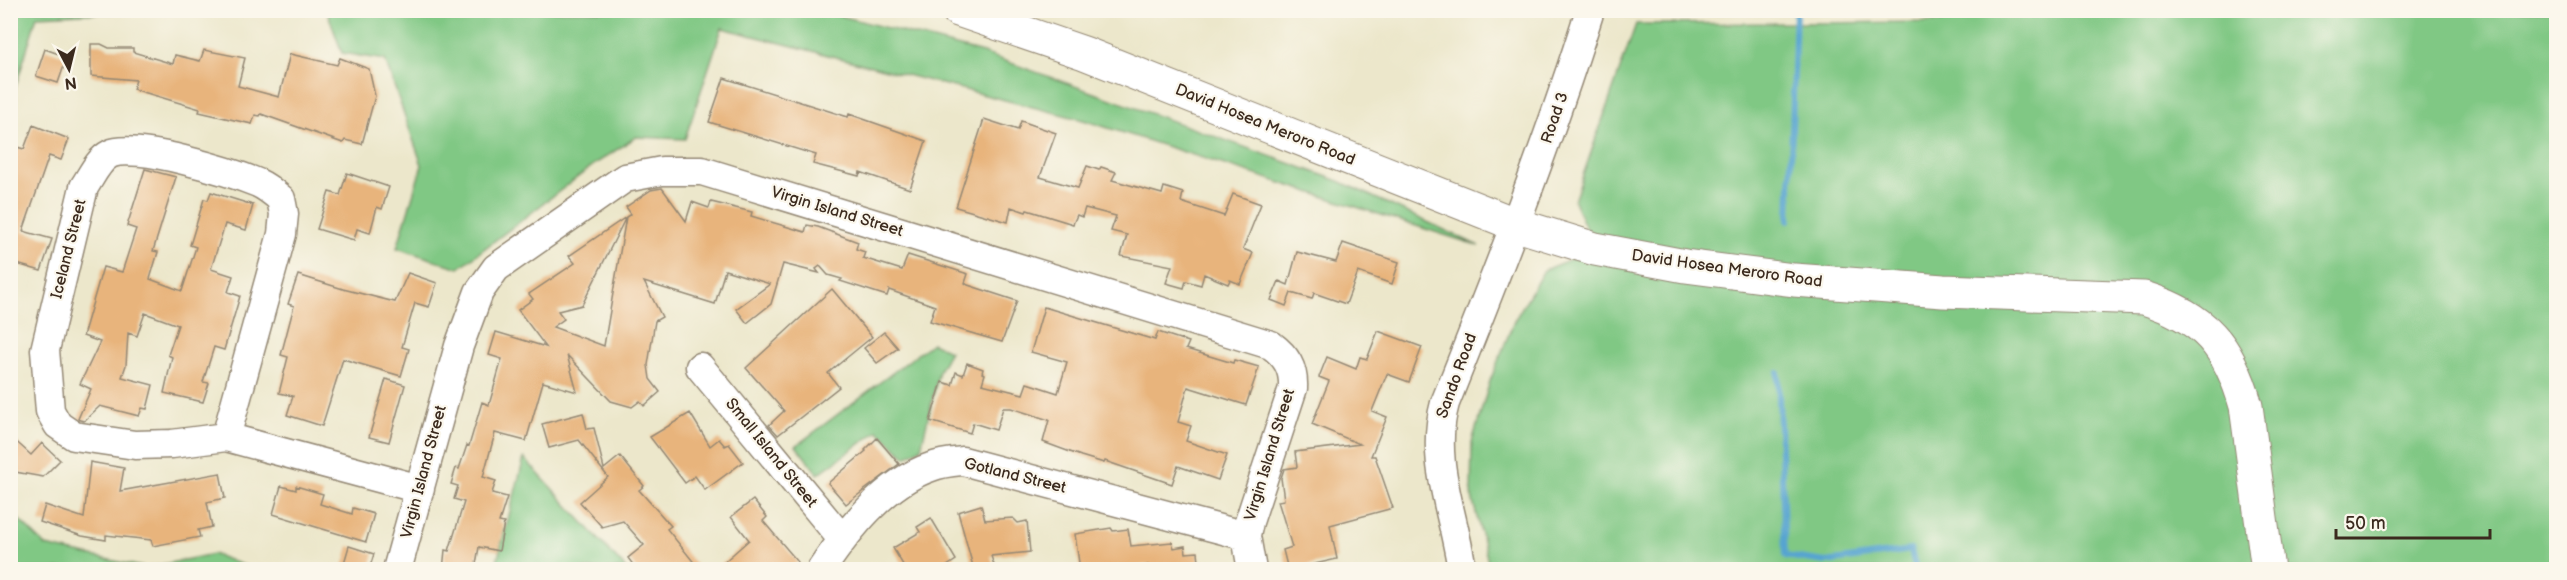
<svg xmlns="http://www.w3.org/2000/svg" width="2567" height="580" font-family="'Balsamiq Sans',sans-serif">
<style>
.green{fill:#80c884;stroke:#5e7951;stroke-width:1.5}
.lines{fill:none;stroke-linecap:round;stroke-linejoin:round}
.stream{stroke:#57a4d0;stroke-width:6}
.building{fill:#e8b47c}
.minor-casing{stroke:#948874;stroke-width:31}
.major-casing{stroke:#948874;stroke-width:35}
.minor{stroke:#fff;stroke-width:28}
.major{stroke:#fff;stroke-width:33}
.labels{text-anchor:middle;dominant-baseline:central;stroke-width:4.5;stroke-linejoin:round;paint-order:stroke}
.street-label{font-size:16px;fill:#3b2a1e;stroke:#fbf7ec}
</style>
<rect width="100%" height="100%" fill="#fbf7ec"/>
<filter id="ink" filterUnits="userSpaceOnUse"><feTurbulence type="fractalNoise" baseFrequency=".0167" numOctaves="2"/><feDisplacementMap in="SourceGraphic" scale="12" xChannelSelector="R" yChannelSelector="G"/><feConvolveMatrix kernelMatrix="1 2 1 2 8 2 1 2 1" color-interpolation-filters="sRGB"/></filter>
<filter id="wash" filterUnits="userSpaceOnUse"><feTurbulence type="fractalNoise" baseFrequency=".008" numOctaves="4" result="noise"/><feDisplacementMap in="SourceGraphic" scale="24" xChannelSelector="R" yChannelSelector="G"/><feGaussianBlur stdDeviation="1.35" result="paint"/><feColorMatrix in="noise" values="0 0 0 0 0 0 0 0 0 0 0 0 0 0 0 0 0 1.4 0 .05"/><feComposite in="paint" operator="in"/></filter>
<g filter="url(#wash)">
<rect width="100%" height="100%" fill="#ece7cb"/>
<path class="green" d="M11,10H125L126,12L37,16L11,102Z
M1960,10L2556,11V569L1490,570L1471,493L1472,442L1490,381L1514,321L1544,270L1595,249L1574,201L1636,24L1941,22Z
M327,11H822L983,53L1339,181L1479,246L1083,120L722,28L685,139L636,137L595,164L459,268L397,248L422,165L385,60L342,53Z
M932,343L950,351L939,371L921,448L906,457L878,431L818,474L796,446Z
M524,458L626,569H495Z
M10,511L46,546L146,568L213,554L253,569H11Z"/>
<g class="lines">
<path class="stream" d="M1789,220L1796,10
M1778,373L1785,556L1826,562L1911,550L1916,570"/>
</g>
<g id="blocks">
<path class="building" d="M91,44H101L109,48H133V52L173,64L175,55L200,61L204,50L245,58L238,86L279,97L290,54L337,65L340,58L369,69L375,96L362,144L345,140L343,143L261,114L260,116L255,115L252,124L199,112L200,109L133,89L136,80L91,76Z
M45,49L67,57L58,83L36,76Z
M724,78L848,117L849,114L926,141L910,189L860,172L859,176L813,164L816,155L709,122Z
M984,119L1018,130L1021,121L1056,133L1040,177L1078,188L1087,166L1099,170L1101,167L1116,172L1112,180L1162,194L1164,187L1183,193L1181,202L1224,216L1233,194L1261,204L1243,249L1253,253L1240,284L1230,280L1228,284L1204,274L1201,285L1186,281L1184,288L1166,283L1172,266L1121,256L1127,235L1111,231L1116,216L1085,208L1082,217L1077,215L1073,224L1027,210L1026,212L1011,207L1008,222L956,207Z
M33,125L69,139L61,160L49,156L23,231L52,239L41,271L10,262V145L24,149Z
M145,169L176,177L153,251L158,252L150,279L182,291L196,247L190,245L204,199L208,200L211,192L253,205L246,230L225,224L211,269L233,276L228,292L240,296L224,350L214,347L203,382L209,383L203,402L164,393L172,357L168,355L178,325L145,313L137,336L128,333L126,365L122,377L153,385L147,409L142,408L139,416L100,406L84,421L80,420L78,419L91,389L80,384L100,342L83,336L103,267L122,272L136,229L127,226Z
M347,173L389,187L382,209L377,207L370,233L357,229L354,240L317,229L329,192L340,195Z
M662,188L686,221L692,202L709,208L711,202L752,212L751,216L805,232L807,225L818,227L858,242L856,249L865,252L863,258L902,270L908,255L968,274L965,283L968,285L1017,301L1002,342L930,321L935,306L889,290L887,296L840,281L842,279L828,275L820,266L816,269L819,273L783,264L771,304L747,323L736,309L770,284L725,270L715,304L644,282L662,317L655,321L648,365L650,379L660,392L644,406L640,401L632,407L611,401L567,355L577,392L543,382L526,441L495,433L483,477L496,481L492,493L507,497L499,522L504,523L499,551L479,547L475,570H443L445,550L449,551L464,502L454,499L458,486L451,484L456,468L459,469L467,445L469,446L482,402L489,405L502,359L489,355L496,332L546,347L518,310L533,299L529,294L575,263L569,256L626,217L582,305L558,311L564,319L553,327L604,346L626,217L631,214L626,207L651,190Z
M1343,243L1399,262L1392,284L1358,272L1346,304L1314,293L1312,299L1291,293L1286,306L1271,300L1279,281L1288,285L1297,252L1336,262Z
M408,273L437,283L429,307L415,303L402,347L409,349L401,376L343,359L322,426L287,415L293,396L279,393L288,357L281,355L294,306L288,304L298,275L343,289L395,302Z
M832,289L872,337L828,373L839,387L778,435L769,425L784,411L746,368Z
M1044,307L1155,340L1158,332L1189,342L1186,349L1233,363L1234,360L1259,367L1246,405L1188,387L1178,422L1191,426L1186,441L1227,455L1218,480L1178,466L1172,484L1105,461L1104,463L1081,456L1043,442L1049,420L1011,408H1003L996,430L973,423L970,433L930,421L942,382L952,385L956,372L963,375L967,363L983,369L982,373L985,374L982,384L1023,394L1027,383L1058,393L1067,362L1031,352Z
M1378,331L1422,347L1409,382L1387,374L1372,411L1387,417L1371,456H1375L1393,508L1330,525L1337,559L1288,570L1283,550L1292,547L1278,501L1284,500L1281,478L1284,469L1297,467L1295,452L1360,444L1312,424L1329,381L1319,377L1327,357L1356,369L1360,357L1367,359Z
M884,332L898,348L877,363L864,348Z
M386,379L405,385L389,442L369,437Z
M583,413L587,429L594,428L604,469L620,456L644,486L639,490L671,526L667,529L700,570H637L628,558L644,545L623,521L602,527L580,502L608,477L579,440L549,448L542,424Z
M690,413L710,446L719,439L725,446L729,444L743,462L705,490L695,476L685,483L650,437Z
M10,436L31,455L42,443L60,460L43,477L10,471Z
M877,438L899,464L846,504L828,483L866,451L865,450Z
M90,462L124,468L120,491L220,473L225,498L207,502L212,527L198,530L200,537L153,546L151,540L106,535V540L82,536L40,522L45,505L84,518Z
M281,486L296,490V486L323,494L320,504L352,514L353,508L374,514L366,542L273,514Z
M753,500L767,517L763,521L798,562L786,570H715L749,540L731,517Z
M981,505L985,520L1013,518L1018,523L1027,521L1030,552L991,556L994,565L974,570L958,512Z
M931,518L956,560L941,570H906L893,548L920,532L917,527Z
M1111,528L1113,531L1128,529L1131,546L1172,542L1174,548L1185,546L1186,553L1198,552L1200,570H1149L1148,565L1116,570H1080L1075,534Z
M349,546L374,554L369,570H342Z"/>
</g>
</g>
<g filter="url(#ink)">
<use href="#blocks" fill-opacity="0" stroke="#948874" stroke-width="1.5"/>
<g class="lines">
<defs>
<path id="minor" d="M700,367L842,539
M226,437L282,234L284,214L281,199C274,193 267,187 258,183C231,172 135,142 110,154C98,160 91,177 84,187L45,350L50,411L58,425L74,436L135,445L172,444L226,437L420,489
M397,570L459,346L479,292L496,268L625,178L662,171H702L1271,345C1286,356 1294,368 1293,388L1249,522L1246,536L1252,570
M821,570C848,530 884,483 931,467C941,463 953,462 963,461L1246,536
M1462,570C1454,512 1429,461 1445,403C1497,273 1548,144 1590,10"/>
<path id="major" d="M958,10L1084,53L1517,225L1595,249L1685,266L1794,280L1943,291L2144,298C2205,317 2229,346 2246,406L2268,570"/>
</defs>
<use href="#minor" class="minor-casing"/>
<use href="#major" class="major-casing"/>
<use href="#minor" class="minor"/>
<use href="#major" class="major"/>
</g>
</g>
<g class="labels">
<g class="street-label">
<text transform="translate(1555 118) rotate(-71)">Road 3</text>
<text transform="translate(1265 125) rotate(22)">David Hosea Meroro Road</text>
<text transform="translate(837 212) rotate(17)">Virgin Island Street</text>
<text transform="translate(69 249) rotate(-76)">Iceland Street</text>
<text transform="translate(1727 269) rotate(8)">David Hosea Meroro Road</text>
<text transform="translate(1457 376) rotate(-70)">Sando Road</text>
<text transform="translate(771 453) rotate(51)">Small Island Street</text>
<text transform="translate(1270 455) rotate(-73)">Virgin Island Street</text>
<text transform="translate(424 472) rotate(-75)">Virgin Island Street</text>
<text transform="translate(1015 476) rotate(14)">Gotland Street</text>
</g>
</g>
<rect width="2567" height="580" fill="none" stroke="#fbf7ec" stroke-width="36"/>
<g transform="translate(69 69) rotate(173)" stroke="#fbf7ec" stroke-width="4.5" paint-order="stroke">
<path d="M0-4.5L10 22L0 15L-10 22Z" fill="#3b2a1e"/>
<text y="-9" font-size="16" font-weight="bold" text-anchor="middle" fill="#3b2a1e">N</text>
</g>
<path d="M2336 529v9h154v-9" fill="none" stroke="#3b2a1e" stroke-width="3"/>
<text x="2345" y="529" font-size="18" fill="#3b2a1e" stroke="#fbf7ec" stroke-width="4.5" paint-order="stroke">50 m</text>
</svg>
